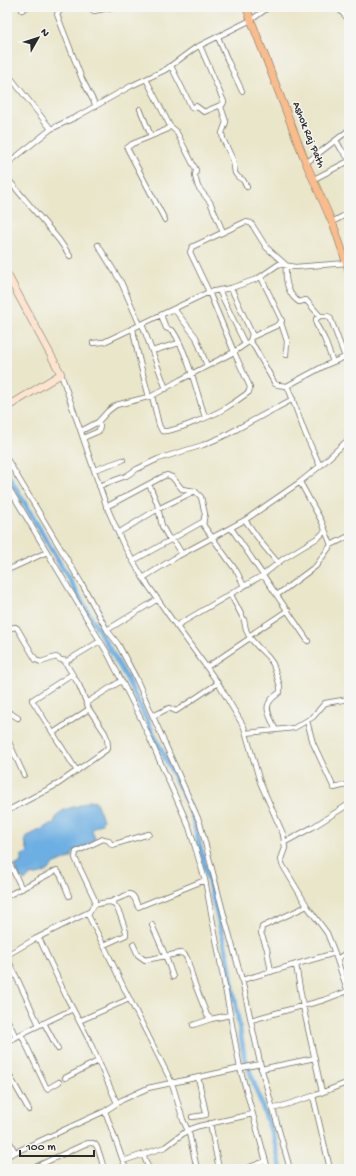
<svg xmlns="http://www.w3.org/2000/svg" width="356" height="1176" font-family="'Gochi Hand',sans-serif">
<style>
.water{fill:#6dafe2;stroke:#4c6d86}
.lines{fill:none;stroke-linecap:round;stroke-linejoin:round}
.canal{stroke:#6dafe2;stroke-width:5}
.street-casing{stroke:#6e6c63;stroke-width:6}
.secondary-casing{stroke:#6e6c63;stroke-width:8}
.primary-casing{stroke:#6e6c63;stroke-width:8}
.street{stroke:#fff;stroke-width:4.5}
.secondary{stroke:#fde4d0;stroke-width:7}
.primary{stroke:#f9bc8a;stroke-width:7}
.labels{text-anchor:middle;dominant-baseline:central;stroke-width:3;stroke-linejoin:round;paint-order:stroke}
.street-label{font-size:11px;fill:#2b2b2b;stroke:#f6f6f2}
</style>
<rect width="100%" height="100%" fill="#f6f6f2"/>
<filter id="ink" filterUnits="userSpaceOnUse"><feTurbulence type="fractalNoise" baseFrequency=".025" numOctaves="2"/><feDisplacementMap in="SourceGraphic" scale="8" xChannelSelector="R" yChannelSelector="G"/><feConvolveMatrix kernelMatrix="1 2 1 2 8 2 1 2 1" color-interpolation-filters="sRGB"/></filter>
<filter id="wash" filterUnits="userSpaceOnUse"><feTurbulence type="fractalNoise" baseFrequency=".012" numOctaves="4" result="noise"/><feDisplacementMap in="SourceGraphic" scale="16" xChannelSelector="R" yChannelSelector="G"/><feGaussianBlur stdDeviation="0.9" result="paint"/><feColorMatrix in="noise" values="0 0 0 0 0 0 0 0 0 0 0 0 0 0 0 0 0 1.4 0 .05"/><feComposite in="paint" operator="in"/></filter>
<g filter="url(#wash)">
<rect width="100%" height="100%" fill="#eae6ca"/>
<path class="water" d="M89,801L96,802L103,820L101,824L94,827L92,830L95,839L85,848L73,852L72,857L53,865C48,874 38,875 29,876L25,881L20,878L15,866L21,862V856L28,852L25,841L26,837L54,823C58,811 63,810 74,807C79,806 84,803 89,801Z"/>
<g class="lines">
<path class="canal" d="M7,473L126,677L191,811L228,958L244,1055L275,1142L281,1169"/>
</g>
</g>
<g filter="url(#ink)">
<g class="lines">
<defs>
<path id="street" d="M64,7L57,14L58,17L82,79L96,106
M89,7L94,11L113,7
M337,7L349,20
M22,10L27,7
M218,37L227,59L242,91
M200,46L224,102L221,107L226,122L222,133L223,139L233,160L235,173L238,177L243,180L247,187
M171,66L192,108L196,106L204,112L223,104
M7,73L51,129
M146,79L170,126L166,130L132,144L127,148L165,220
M140,109L151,136
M170,126L176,131L196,170L195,176L198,187L210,202L223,232
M336,140L341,149L349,159
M306,163L349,130
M7,164L51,129L78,116L131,86L165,70L195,48L251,20L269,7
M7,178L59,240L70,256
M314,179L349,161
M332,222L349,213
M98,245L121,282L140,325
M219,290L245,344
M174,309L196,337L207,366
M161,315L166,328L173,331C188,354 196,390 205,417
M320,316L316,319V324L324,338L333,362
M281,323L287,341L286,355
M142,324L166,389
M133,328C136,351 143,374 149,397
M252,337L276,326L282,321L261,277
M250,341L255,348L275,384L278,385L287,386L289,390L305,433L320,466
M93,343L104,342L209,292L231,288L257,279L279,264L295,267L347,263
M152,351L179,343
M345,357L349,366
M61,374L106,505L123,544L143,578L170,617L218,683L244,727L260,782L283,834L285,848L281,859L282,864L307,906L327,933L333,948L349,995
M152,396L159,425L162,431C171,433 214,415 224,409C232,404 241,398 249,392L250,387L234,352L250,341L252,334L231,288
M81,431L98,422L108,411L116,405L152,396L180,380L234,352L209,292L190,252L192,247L245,222L251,223L266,247L286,265C285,278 287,294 299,302L306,300L320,316H327L330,317L345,357L326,365L287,386
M83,438L99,431L100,426L98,422
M346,442L349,448
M7,459L83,586L107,630L118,644L136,678L200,823L225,919L242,980L261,1067L290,1169
M94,470L123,460
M149,484L157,503L162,526L168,537L176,544L182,554
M7,485L108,654L142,721L189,827L205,880L240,1068L268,1169
M99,486L126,476L137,469L158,459L203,445L224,436L293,399
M106,507L162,477L167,475L172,477L182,489L195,491L201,497L205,514L203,523L204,526L237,572L244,586
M245,520L263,545L278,563
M231,528L308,641
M118,533L158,509L195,491
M331,545L349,536
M133,561L204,521
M7,569L12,568L47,552
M143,578L178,556L245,520L300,482L320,466L349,439
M231,595L244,620L246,630L250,638L258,647L268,657L273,664L280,686V692C277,695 271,698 269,703C264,711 274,722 275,730
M277,595L316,566L331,545L322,522L300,482
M176,626L263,575L283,559L319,537L325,531
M7,629L15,627L17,628L36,660L41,662L56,657L61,660L67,661L100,641
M107,630L158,599
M249,636L288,610
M207,667L250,638
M72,674L32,700L77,771
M86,703L121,681
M7,711L18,718
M153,716L169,708L176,711L218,683
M307,721L313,743L333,786L334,788L349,784
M53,733L89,709
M246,733L294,728L313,717L325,703L349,699
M7,738L24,775
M7,811L58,784L106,750L108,747L107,738L105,733L89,709L79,685L65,662
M149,834L112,845L108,840L103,839L76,852L75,858L95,900L94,905L88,915L108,954L123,986L172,1083L183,1120L189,1133L197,1169
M285,842L313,827L349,804
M7,858L22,889
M7,896L57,870L61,876L69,896
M110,902L129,894C135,895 136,902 138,907L205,880
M94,905C99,904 105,902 110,902C118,903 124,926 126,932V935L104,945
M152,925L166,957L173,977
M35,939L89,912
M133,944L138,955L145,960L181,953L184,954L187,958L194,982L207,1015L211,1019L230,1015
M7,955L35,939L40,940L66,996L89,1040L117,1103
M7,957L39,1025
M337,959L349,951
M296,965L303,1006L322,1092
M271,972L267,949L261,933L262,927L307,906
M242,980L335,953
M7,1019L16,1037
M251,1020L324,1000L348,991
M79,1021L129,999
M44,1023L58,1049
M193,1025L211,1019
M7,1042L18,1036
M261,1069L315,1058
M7,1071L29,1110
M65,1078L98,1061
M59,1082L47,1089L21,1034L73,1009
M273,1109L313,1096
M105,1111L126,1169
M192,1117L206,1115V1113L198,1077
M210,1123L219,1169
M7,1137L15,1152
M143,1154L149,1169
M7,1156L105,1111L122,1100L148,1088L260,1064
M123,1161L165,1147L188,1130L199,1126L253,1114
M31,1169L85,1144C89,1143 92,1142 95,1144C99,1148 102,1163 104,1169
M244,1169L266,1161
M330,1169L313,1096L349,1082"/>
<path id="secondary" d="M7,274L61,374L7,407"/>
<path id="primary" d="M246,7L306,163L335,229L349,271"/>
</defs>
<use href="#street" class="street-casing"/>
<use href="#secondary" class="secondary-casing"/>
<use href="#primary" class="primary-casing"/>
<use href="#street" class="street"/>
<use href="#secondary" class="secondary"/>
<use href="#primary" class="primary"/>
</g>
</g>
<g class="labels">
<g class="street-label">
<text transform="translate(308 135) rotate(68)">Ashok Raj Path</text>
</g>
</g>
<rect width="356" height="1176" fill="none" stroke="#f6f6f2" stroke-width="24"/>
<g transform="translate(38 38) rotate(51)" stroke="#f6f6f2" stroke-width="3" paint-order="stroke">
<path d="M0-3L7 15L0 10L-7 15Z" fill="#2b2b2b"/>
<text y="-6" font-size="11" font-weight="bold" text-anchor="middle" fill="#2b2b2b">N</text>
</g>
<path d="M20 1150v6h74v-6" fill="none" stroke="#2b2b2b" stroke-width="2"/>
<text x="26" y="1150" font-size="12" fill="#2b2b2b" stroke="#f6f6f2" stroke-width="3" paint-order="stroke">100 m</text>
</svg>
